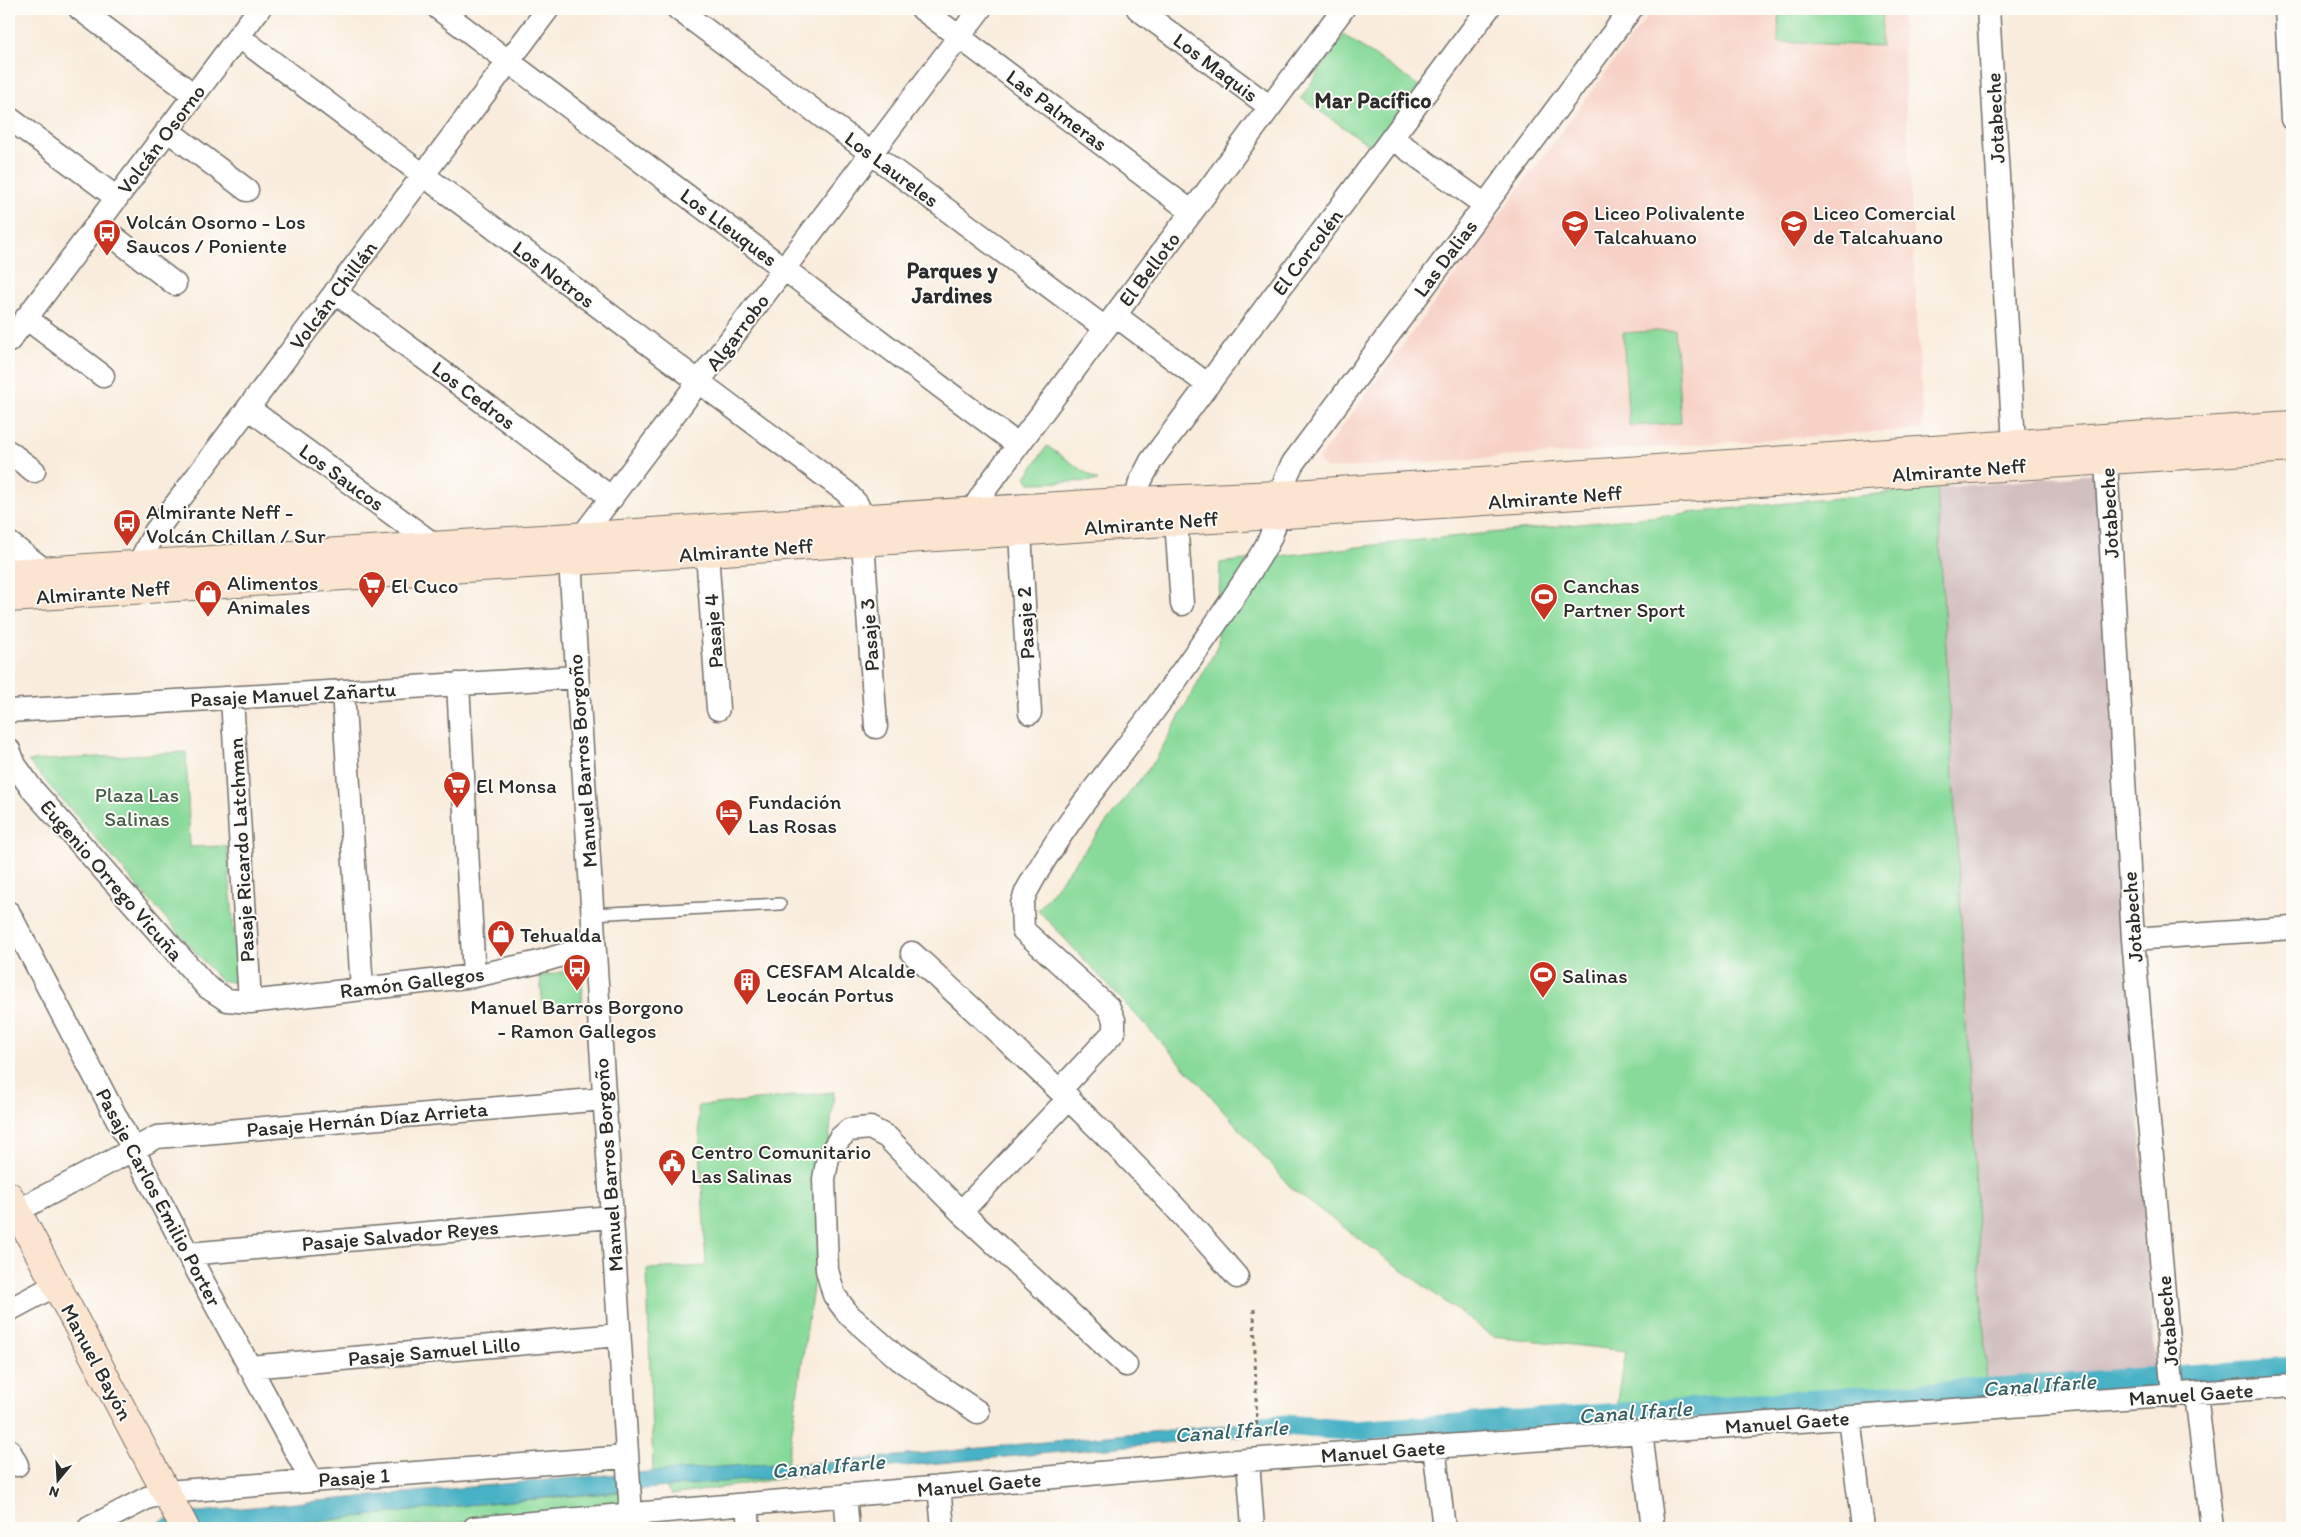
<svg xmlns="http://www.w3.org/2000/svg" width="2301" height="1537" font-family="Itim,sans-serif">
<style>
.built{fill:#f7d1c6}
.industrial{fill:#d2bfbf}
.green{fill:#88da9a;stroke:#5a8262}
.water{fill:#47b1c5;stroke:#396e78}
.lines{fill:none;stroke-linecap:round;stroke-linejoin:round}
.canal{stroke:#47b1c5;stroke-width:21}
.lane-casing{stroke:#736f69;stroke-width:14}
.street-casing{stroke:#736f69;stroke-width:25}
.secondary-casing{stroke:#736f69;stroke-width:30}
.path{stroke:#736f69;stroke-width:3;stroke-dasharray:4 4;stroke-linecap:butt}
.lane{stroke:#fff;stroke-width:11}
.street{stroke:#fff;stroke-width:22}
.secondary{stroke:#fce5d0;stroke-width:28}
.labels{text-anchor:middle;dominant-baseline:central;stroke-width:4;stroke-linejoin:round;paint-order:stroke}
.street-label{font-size:21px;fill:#2b2b2b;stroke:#fdfcf7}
.poi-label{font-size:21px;fill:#2b2b2b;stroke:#fdfcf7;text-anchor:start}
.park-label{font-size:21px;fill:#47604c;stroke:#fdfcf7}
.neighbourhood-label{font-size:22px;font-weight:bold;fill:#2b2b2b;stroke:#fdfcf7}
.water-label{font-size:22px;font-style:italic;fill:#366169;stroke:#fdfcf7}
</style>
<rect width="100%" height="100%" fill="#fdfcf7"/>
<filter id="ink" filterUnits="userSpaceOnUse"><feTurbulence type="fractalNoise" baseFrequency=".02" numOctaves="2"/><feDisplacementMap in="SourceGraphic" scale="10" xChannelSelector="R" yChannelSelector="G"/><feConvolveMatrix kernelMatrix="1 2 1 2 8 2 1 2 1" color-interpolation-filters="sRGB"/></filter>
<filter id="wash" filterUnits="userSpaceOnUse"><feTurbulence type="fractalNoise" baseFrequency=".0096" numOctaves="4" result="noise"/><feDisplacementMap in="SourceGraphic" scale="20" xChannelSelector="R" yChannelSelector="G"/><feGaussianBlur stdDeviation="1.12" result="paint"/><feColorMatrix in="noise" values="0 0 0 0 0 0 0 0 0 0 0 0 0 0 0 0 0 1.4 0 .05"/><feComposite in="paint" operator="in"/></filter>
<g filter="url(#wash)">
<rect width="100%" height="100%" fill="#f9ecdc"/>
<path class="built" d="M1653,9H1901L1923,429L1325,469L1318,459Z"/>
<path class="industrial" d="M2096,474L2156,1376L1987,1384L1937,488Z"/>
<path class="green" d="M1779,9H1883L1881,46L1778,42Z
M1344,35L1419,86L1375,149L1301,98Z
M1675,330L1681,423L1629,426L1623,333Z
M1047,446L1098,481L1030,483L1026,477Z
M1937,488L1987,1384L1616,1413L1626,1351L1492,1336L1293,1190L1203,1087L1038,910L1156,759L1218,646L1220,563L1401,542Z
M186,752L190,847L227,846L238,983L220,980L28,761Z
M583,967L582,1005L543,1006L540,977Z
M834,1092L816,1267L785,1478L672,1495L653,1473L647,1269L706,1266L698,1106Z
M623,1492L627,1508L394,1528H253L476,1504Z"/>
<path class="water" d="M1286,1419L1287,1432L476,1504L253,1528H147L167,1519L198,1512L580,1477L748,1465L823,1463Z"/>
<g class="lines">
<path class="canal" d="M1258,1427L1286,1425L1353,1431L2292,1368"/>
</g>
</g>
<g filter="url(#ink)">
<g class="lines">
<defs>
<path id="lane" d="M592,914L780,904"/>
<path id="street" d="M80,9L194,95
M439,9L1018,445
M678,9L1105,328
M922,9L1192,212
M1138,9L1270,107
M1988,9L2015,460
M2286,9L2292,119
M238,36L846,492L857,504L863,518
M9,118L117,198
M167,130L247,190
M1392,138L1485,205
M97,224L175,284
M335,292L612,498
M1115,315L1208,385
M26,318L103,376
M9,341L259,9
M248,408L436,546
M2105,443L2133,939L2173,1396
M9,452L34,471
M1136,501L1140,482L1151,461L1488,9
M1176,521L1182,604
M971,525L972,511L987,487L1343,9
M1020,532L1030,713
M863,542L876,727
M9,543L46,571
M707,552L718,709
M138,580V565L155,532L548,9
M458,684L474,976
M343,691L362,989
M232,698L250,1002
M9,711L577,677
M9,750L15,765L32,789L207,987L227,1000L250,1002L474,976L535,963L594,946
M9,913L188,1254L312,1481
M2133,939L2292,928
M912,953C1025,1057 1138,1160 1237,1277
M1060,1090L1114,1032V1020L1109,1008L1023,930L1022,904L1026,892C1058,832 1103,778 1144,724C1186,667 1228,609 1265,548C1281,522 1277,490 1293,463L1631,9
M17,1211L157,1137L604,1099
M961,1212L1069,1098
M188,1254L611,1217
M9,1310L56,1285
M249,1367L619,1335
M2196,1394L2212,1528
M978,1412L899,1359L848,1314L834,1295L827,1270L824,1179L828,1157L840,1138L849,1130L870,1128L887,1137L961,1212L1126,1365
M1849,1418L1863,1528
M1641,1433L1653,1528
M1434,1447L1444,1528
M9,1450L17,1465
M1248,1460L1253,1528
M939,1487L943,1528
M845,1495L848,1528
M747,1504L749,1528
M89,1528L147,1498L166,1492L626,1457
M474,1528L1248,1460L2292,1386
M628,1528L630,1500L570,561L583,535L980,9"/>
<path id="secondary" d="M9,573L1136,501L1280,495L2292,425
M9,598L2292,448
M9,1196L185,1528"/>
</defs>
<use href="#lane" class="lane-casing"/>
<use href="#street" class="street-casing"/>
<use href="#secondary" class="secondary-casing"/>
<path class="path" d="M1254,1309L1257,1438"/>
<use href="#lane" class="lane"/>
<use href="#street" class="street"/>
<use href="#secondary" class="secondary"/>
</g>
</g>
<defs>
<symbol id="school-pin" viewBox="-11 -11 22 30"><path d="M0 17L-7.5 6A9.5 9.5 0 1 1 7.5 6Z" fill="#c8321e" stroke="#fdfcf7"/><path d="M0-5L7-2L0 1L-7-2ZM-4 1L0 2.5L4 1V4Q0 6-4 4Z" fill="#fff"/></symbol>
<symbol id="bus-pin" viewBox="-11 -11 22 30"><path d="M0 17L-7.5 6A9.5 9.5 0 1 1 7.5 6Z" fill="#c8321e" stroke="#fdfcf7"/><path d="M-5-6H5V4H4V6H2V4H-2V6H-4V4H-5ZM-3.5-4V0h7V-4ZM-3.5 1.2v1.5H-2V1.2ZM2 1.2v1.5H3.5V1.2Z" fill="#fff"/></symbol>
<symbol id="supermarket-pin" viewBox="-11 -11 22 30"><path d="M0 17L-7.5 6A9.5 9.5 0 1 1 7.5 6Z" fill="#c8321e" stroke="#fdfcf7"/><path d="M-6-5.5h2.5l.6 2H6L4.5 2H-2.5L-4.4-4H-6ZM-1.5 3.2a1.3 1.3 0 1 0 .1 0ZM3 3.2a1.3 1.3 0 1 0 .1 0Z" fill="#fff"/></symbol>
<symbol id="shop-pin" viewBox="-11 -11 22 30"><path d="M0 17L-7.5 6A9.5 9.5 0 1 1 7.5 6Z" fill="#c8321e" stroke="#fdfcf7"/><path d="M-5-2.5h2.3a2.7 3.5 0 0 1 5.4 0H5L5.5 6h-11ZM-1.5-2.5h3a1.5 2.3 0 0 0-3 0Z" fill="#fff"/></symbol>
<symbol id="stadium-pin" viewBox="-11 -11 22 30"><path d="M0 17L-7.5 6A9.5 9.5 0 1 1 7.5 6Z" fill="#c8321e" stroke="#fdfcf7"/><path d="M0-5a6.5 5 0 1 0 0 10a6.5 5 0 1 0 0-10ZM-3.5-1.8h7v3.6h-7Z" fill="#fff"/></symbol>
<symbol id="hotel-pin" viewBox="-11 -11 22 30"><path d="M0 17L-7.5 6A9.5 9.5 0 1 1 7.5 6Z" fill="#c8321e" stroke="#fdfcf7"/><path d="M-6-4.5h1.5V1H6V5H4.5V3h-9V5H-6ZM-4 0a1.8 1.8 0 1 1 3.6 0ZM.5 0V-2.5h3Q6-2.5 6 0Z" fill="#fff"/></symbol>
<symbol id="building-pin" viewBox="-11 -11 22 30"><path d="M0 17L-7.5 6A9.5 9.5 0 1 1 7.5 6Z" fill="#c8321e" stroke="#fdfcf7"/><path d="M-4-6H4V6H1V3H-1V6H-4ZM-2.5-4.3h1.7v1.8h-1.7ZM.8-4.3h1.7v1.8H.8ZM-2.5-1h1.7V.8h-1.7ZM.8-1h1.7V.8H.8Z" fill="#fff"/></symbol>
<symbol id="civic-pin" viewBox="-11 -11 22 30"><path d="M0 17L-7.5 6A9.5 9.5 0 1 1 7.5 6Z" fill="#c8321e" stroke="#fdfcf7"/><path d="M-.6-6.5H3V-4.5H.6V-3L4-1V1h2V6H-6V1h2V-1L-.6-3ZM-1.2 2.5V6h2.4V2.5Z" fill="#fff"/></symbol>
</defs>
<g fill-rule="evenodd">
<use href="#school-pin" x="1559" y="208" width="32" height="43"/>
<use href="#school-pin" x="1778" y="208" width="32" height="43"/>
<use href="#bus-pin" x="91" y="217" width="32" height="43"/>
<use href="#bus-pin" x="111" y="507" width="32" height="43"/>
<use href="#supermarket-pin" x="356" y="569" width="32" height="43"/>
<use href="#shop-pin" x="192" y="578" width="32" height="43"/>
<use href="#stadium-pin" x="1528" y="581" width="32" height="43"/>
<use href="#supermarket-pin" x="441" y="769" width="32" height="43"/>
<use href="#hotel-pin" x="713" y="797" width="32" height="43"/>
<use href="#shop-pin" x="485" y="918" width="32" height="43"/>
<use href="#bus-pin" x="561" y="952" width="32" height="43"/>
<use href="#stadium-pin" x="1527" y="959" width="32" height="43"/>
<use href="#building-pin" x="731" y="966" width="32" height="43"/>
<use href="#civic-pin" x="656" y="1147" width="32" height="43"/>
</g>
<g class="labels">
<g class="street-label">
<text transform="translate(1216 67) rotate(37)">Los Maquis</text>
<text transform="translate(1057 110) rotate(37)">Las Palmeras</text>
<text transform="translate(1995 118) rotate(-93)">Jotabeche</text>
<text transform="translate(161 139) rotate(-53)">Volcán Osorno</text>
<text transform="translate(892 169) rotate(37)">Los Laureles</text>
<text transform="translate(729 227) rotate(37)">Los Lleuques</text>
<text transform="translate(1307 252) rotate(-53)">El Corcolén</text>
<text transform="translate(1445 258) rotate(-53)">Las Dalias</text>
<text transform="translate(1149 269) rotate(-53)">El Belloto</text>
<text transform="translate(554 274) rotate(37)">Los Notros</text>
<text transform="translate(333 295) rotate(-53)">Volcán Chillán</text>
<text transform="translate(737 332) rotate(-53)">Algarrobo</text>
<text transform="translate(474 395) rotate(37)">Los Cedros</text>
<text transform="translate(1959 470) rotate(-4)">Almirante Neff</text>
<text transform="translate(342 477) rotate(36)">Los Saucos</text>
<text transform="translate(1555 497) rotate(-4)">Almirante Neff</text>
<text transform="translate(2109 513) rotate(-93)">Jotabeche</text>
<text transform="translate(1151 523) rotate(-4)">Almirante Neff</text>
<text transform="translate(746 550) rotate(-4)">Almirante Neff</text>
<text transform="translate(103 592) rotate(-4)">Almirante Neff</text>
<text transform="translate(1025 623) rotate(-93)">Pasaje 2</text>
<text transform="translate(713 631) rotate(-94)">Pasaje 4</text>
<text transform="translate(869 635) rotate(-94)">Pasaje 3</text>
<text transform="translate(293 694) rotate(-3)">Pasaje Manuel Zañartu</text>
<text transform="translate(582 761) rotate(-94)">Manuel Barros Borgoño</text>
<text transform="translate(241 850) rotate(-93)">Pasaje Ricardo Latchman</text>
<text transform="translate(112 880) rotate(49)">Eugenio Orrego Vicuña</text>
<text transform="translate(2132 917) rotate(-94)">Jotabeche</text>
<text transform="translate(412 982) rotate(-7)">Ramón Gallegos</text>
<text transform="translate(367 1119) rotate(-5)">Pasaje Hernán Díaz Arrieta</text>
<text transform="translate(608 1165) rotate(-94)">Manuel Barros Borgoño</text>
<text transform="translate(159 1197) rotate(62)">Pasaje Carlos Emilio Porter</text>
<text transform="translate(400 1235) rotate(-5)">Pasaje Salvador Reyes</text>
<text transform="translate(2167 1321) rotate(-95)">Jotabeche</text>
<text transform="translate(434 1351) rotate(-5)">Pasaje Samuel Lillo</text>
<text transform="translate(97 1362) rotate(62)">Manuel Bayón</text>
<text transform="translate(2191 1394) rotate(-4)">Manuel Gaete</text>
<text transform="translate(1787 1422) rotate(-4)">Manuel Gaete</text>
<text transform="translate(1383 1451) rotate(-4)">Manuel Gaete</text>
<text transform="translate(354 1477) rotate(-4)">Pasaje 1</text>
<text transform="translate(979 1484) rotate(-5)">Manuel Gaete</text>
</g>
<g class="poi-label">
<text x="1594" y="212">Liceo Polivalente<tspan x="1594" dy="24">Talcahuano</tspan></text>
<text x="1813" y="212">Liceo Comercial<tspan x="1813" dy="24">de Talcahuano</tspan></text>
<text x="126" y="221">Volcán Osorno - Los<tspan x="126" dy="24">Saucos / Poniente</tspan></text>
<text x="146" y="511">Almirante Neff -<tspan x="146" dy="24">Volcán Chillan / Sur</tspan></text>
<text x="227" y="582">Alimentos<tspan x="227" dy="24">Animales</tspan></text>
<text x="391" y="585">El Cuco</text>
<text x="1563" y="585">Canchas<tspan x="1563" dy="24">Partner Sport</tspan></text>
<text x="476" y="785">El Monsa</text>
<text x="748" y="801">Fundación<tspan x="748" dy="24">Las Rosas</tspan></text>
<text x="520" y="934">Tehualda</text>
<text x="766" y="970">CESFAM Alcalde<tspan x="766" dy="24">Leocán Portus</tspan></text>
<text x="1562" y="975">Salinas</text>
<text x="577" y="1006" text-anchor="middle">Manuel Barros Borgono<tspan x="577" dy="24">- Ramon Gallegos</tspan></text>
<text x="691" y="1151">Centro Comunitario<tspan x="691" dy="24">Las Salinas</tspan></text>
</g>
<g class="park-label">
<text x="137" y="794">Plaza Las<tspan x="137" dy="24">Salinas</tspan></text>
</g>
<g class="neighbourhood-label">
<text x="1373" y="100">Mar Pacífico</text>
<text x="952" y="270">Parques y<tspan x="952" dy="25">Jardines</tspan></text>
</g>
<g class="water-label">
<text transform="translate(2039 1385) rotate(-4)">Canal Ifarle</text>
<text transform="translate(1635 1412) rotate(-4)">Canal Ifarle</text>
<text transform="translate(1231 1431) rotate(-4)">Canal Ifarle</text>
<text transform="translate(828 1466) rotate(-5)">Canal Ifarle</text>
</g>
</g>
<rect width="2301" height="1537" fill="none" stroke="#fdfcf7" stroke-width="30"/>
<g transform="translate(58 1480) rotate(198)" stroke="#fdfcf7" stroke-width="4" paint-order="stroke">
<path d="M0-4L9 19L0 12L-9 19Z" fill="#2b2b2b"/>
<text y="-8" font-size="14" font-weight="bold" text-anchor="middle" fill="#2b2b2b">N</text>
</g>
</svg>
